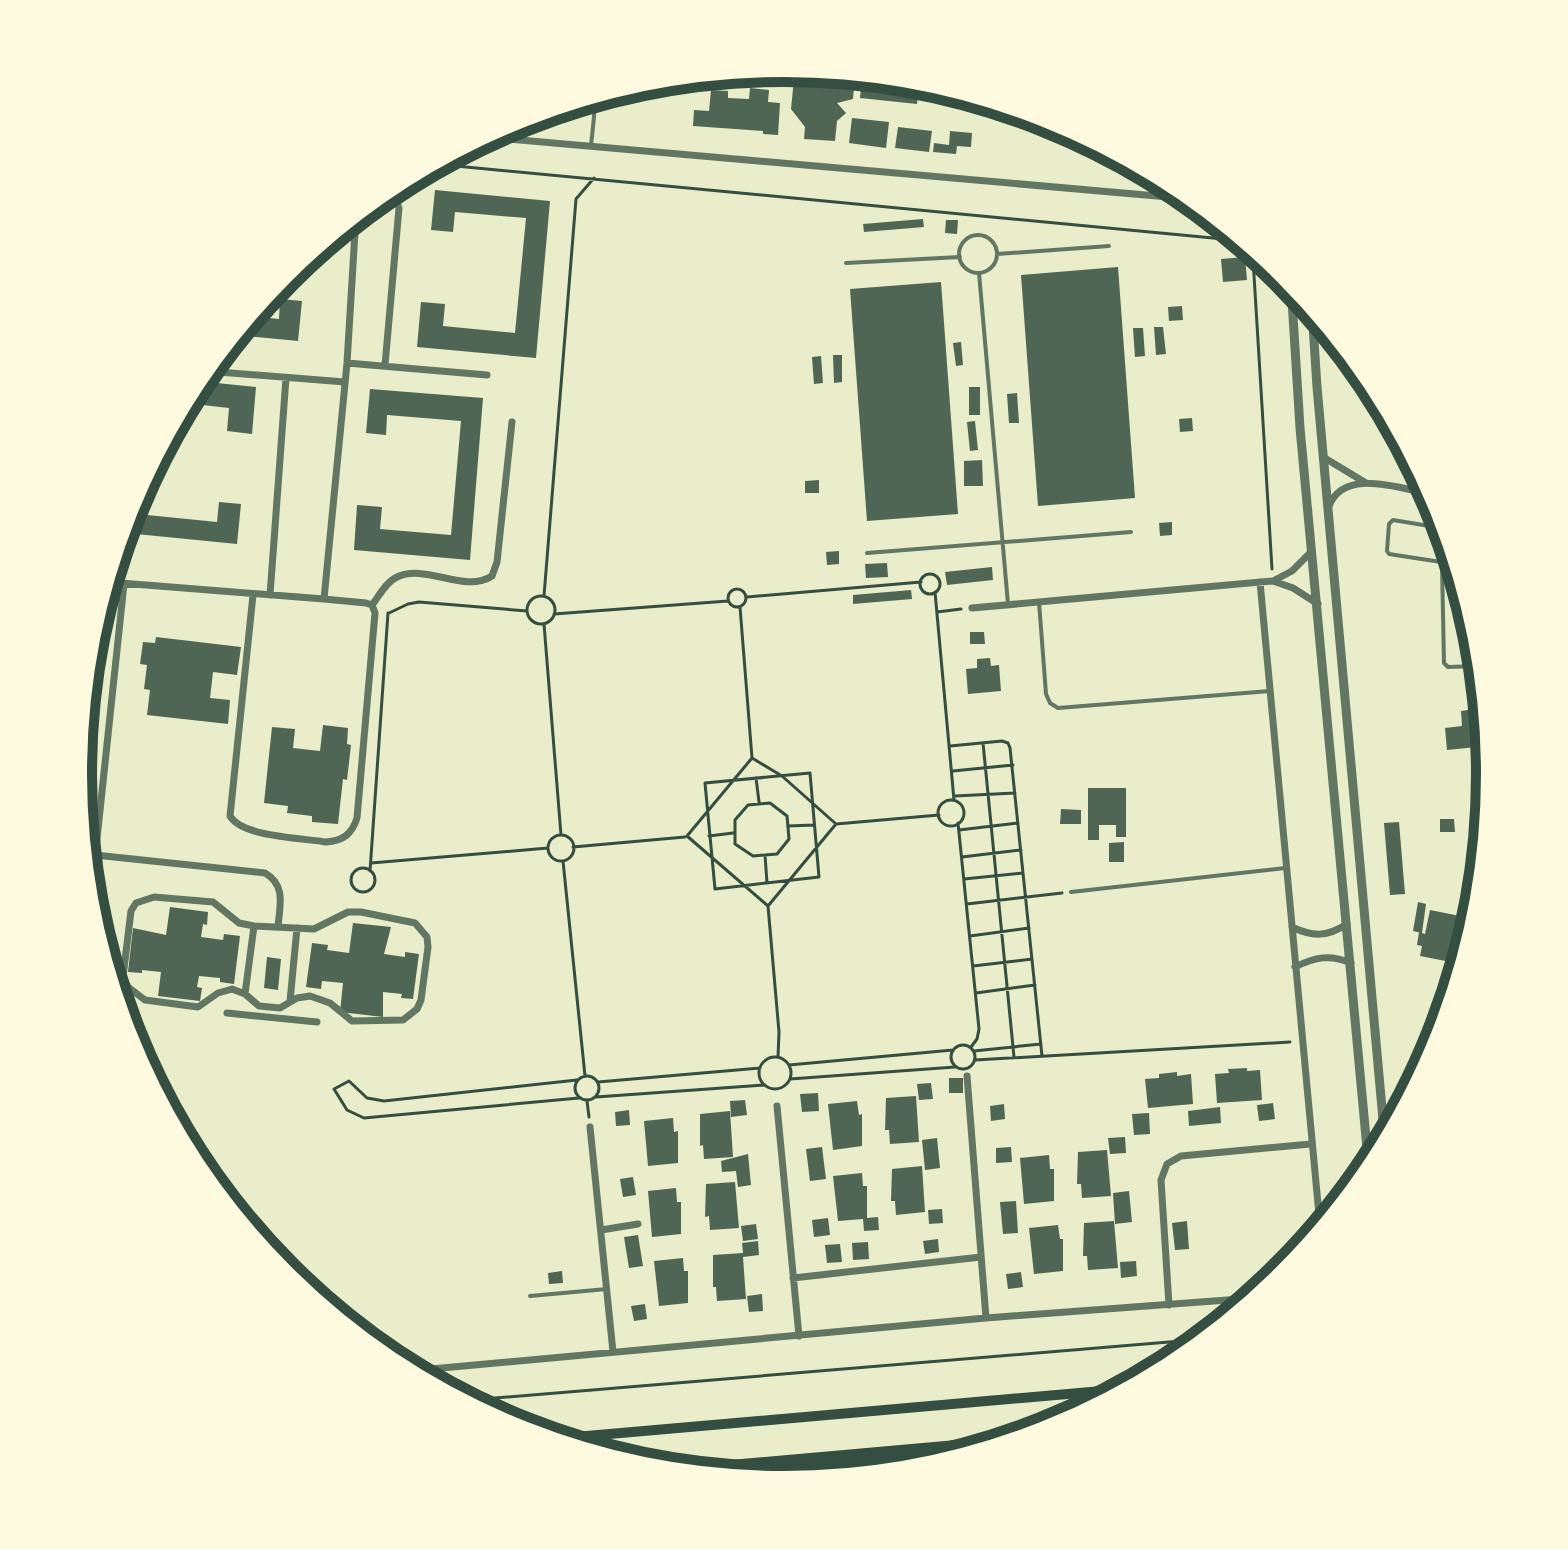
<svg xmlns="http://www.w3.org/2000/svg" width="1568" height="1549" font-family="'Zilla Slab',serif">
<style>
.building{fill:#4f6655}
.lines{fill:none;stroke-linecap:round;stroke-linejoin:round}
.path{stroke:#344e41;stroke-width:3}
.service{stroke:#617663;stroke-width:4}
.minor{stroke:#617663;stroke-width:7}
.tertiary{stroke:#617663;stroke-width:9}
.secondary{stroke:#344e41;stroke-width:10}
.rim{fill:none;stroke:#344e41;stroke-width:10}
</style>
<rect width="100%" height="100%" fill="#e9edc9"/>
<path class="building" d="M795,69L855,75L853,99L837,103L846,113L837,121L835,141L804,139L805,127L791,109Z
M862,76L920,81L917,104L860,98Z
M750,88L769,90L768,102L780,103L778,135L763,134V131L693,126L694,110L709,111L711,90L728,91V98L749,99Z
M943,88L968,96L967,101L942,99Z
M852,118L889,122L886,148L849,143Z
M898,127L932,131L929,152L895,148Z
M950,131L972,133L971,147L957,146L956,154L933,152L934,143L949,145Z
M435,190L550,201L536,358L417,347L421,302L445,304L443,326L515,333L526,218L455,212L453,232L431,230Z
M923,219L924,227L864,232L863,224Z
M946,220H958L957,234L945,233Z
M1245,257L1247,280L1223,282L1221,259Z
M1118,267L1135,498L1038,506L1021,275Z
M941,282L958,514L867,521L850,289Z
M280,299L302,301L298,341L235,335L250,316L279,319Z
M1182,306L1183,320L1169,321L1168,307Z
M1154,327H1163L1166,354L1156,355Z
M1133,328H1143L1145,356L1135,357Z
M961,342L963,365L956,366L953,343Z
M833,355H842V382L834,383Z
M821,356L823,383L814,384L812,357Z
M197,381L256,387L252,434L227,431L229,408L185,403Z
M969,387H980V415H969Z
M370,389L483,398L470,560L354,550L357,505L382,507L380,529L451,535L461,421L387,415L386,435L366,433Z
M1017,393L1019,423H1009L1007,394Z
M1192,418L1193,431L1180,432L1179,419Z
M975,421L978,450L970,451L967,422Z
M982,460L983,486H964V461Z
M151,467L147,515L217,522L219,502L241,504L237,544L126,533L131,504Z
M819,480V493H805V481Z
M1172,522V535L1160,536L1159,523Z
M839,551V564L827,565L826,552Z
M887,563L888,577L866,578L865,564Z
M992,567L993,580L947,585L945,572Z
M911,590L912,599L853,604V595Z
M970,632H984L985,644H970Z
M156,637L241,647L237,675L213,672L210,698L230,700L228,724L147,715L150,690L144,689L147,665L140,664L143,642L155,643Z
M990,658L991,666L999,665L1001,691L968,694L966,669L977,668V659Z
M1474,709L1477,747L1447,750L1445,728L1462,726L1461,711Z
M323,725L348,728L347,744L351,745L347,780L343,779L338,824L312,822V816L287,813L288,806L264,803L272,727L295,729L293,748L320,751Z
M1088,788H1126V837H1116V825H1099V840H1088Z
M1061,809L1081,810V824H1060Z
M1440,819H1454L1455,832H1440Z
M1399,822L1405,894L1390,895L1384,823Z
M1124,842V862H1109V843Z
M1418,902L1426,904L1422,933L1413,931Z
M170,907L208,912L207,925L203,924L201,937L223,940L224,934L240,936L234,984L220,982V978L199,976L197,987L202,988L200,1001L158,996L161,972L142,970V973L128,972L133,928L166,935Z
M1430,910L1460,916L1456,939L1464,941L1468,917L1475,919L1461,964L1420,956L1422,946L1417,945L1419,932L1425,934Z
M353,923L391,927L384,954L405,957V952L419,954L413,999L401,998L402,994L383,992V1017L340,1012L343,983L322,981L321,989L306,987L312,943L328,945L327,950L349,953Z
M267,957L281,959L278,990L264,988Z
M1247,1068V1071L1260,1070L1262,1100L1217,1103L1215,1074L1229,1073L1228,1069Z
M1177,1072V1076L1191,1074L1193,1104L1148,1108L1145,1079L1159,1078V1074Z
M949,1078H963V1093H949Z
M931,1083L933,1099L919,1100L917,1084Z
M818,1093L819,1111L802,1112L800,1094Z
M916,1096L919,1142L890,1144L889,1130H885L886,1098Z
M745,1100L747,1115L731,1117L730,1101Z
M857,1101L859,1115L862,1114V1146L833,1150L828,1104Z
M1273,1103L1275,1119L1259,1121L1257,1105Z
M1004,1104L1005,1119L991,1121L990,1106Z
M1220,1107L1221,1123L1189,1126L1188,1111Z
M629,1110L630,1125L616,1126L615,1112Z
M730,1111L733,1157L704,1159L703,1145L700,1146V1114Z
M1149,1113L1150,1134L1134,1135L1132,1114Z
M673,1118L674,1132L678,1131V1163L648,1166L644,1121Z
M1125,1137L1126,1153L1110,1154L1108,1138Z
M937,1138L940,1168L925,1170L922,1140Z
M822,1147L826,1179L810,1181L806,1149Z
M1011,1147L1012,1162L996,1163V1148Z
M1107,1150L1111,1196L1082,1198L1081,1184H1077L1078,1152Z
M748,1154L751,1185L738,1187L736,1171L722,1172L721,1161Z
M1049,1155L1050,1169H1054V1201L1024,1204L1020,1158Z
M922,1166L925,1212L896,1215L895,1201H891L892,1169Z
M862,1173L863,1186H867V1218L878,1217L879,1230L864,1231L863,1219L838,1221L833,1176Z
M633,1177L636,1195L623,1197L620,1179Z
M735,1182L739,1228L710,1230L709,1216L705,1217L706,1184Z
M676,1188L677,1202H681V1234L652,1237L648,1191Z
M1129,1191L1132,1222L1115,1224L1113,1193Z
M1016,1201L1018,1233L1003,1234L1000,1202Z
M942,1209L943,1223L929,1224L928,1210Z
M828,1218L830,1235L814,1237L812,1220Z
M1114,1221L1118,1268L1088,1270L1087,1256H1083L1084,1223Z
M1187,1221L1189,1249L1175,1250L1172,1223Z
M756,1224L758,1239L743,1241L741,1226Z
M1058,1225L1060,1239H1063V1271L1034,1274L1029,1228Z
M638,1235L643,1266L629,1268L624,1237Z
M938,1239L939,1252L925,1254L923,1241Z
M758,1241L759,1255L743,1257L746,1299L717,1301L716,1287H713V1255L743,1253L742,1243Z
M868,1242L869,1259L853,1260L852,1243Z
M840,1244L842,1262L827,1263L825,1245Z
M683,1258L684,1271H688V1303L659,1306L654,1261Z
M1136,1261L1137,1276L1121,1278L1120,1262Z
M562,1271L563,1283L549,1284L548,1273Z
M1021,1272L1023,1287L1008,1289L1006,1274Z
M762,1294L763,1311L749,1312L747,1296Z
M645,1304L647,1319L634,1321L631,1306Z"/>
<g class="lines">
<path class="path" d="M435,164L1234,240L1253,259L1272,569
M920 584a10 10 0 1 1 20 0a10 10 0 1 1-20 0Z
M728 598a9 9 0 1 1 18 0a9 9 0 1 1-18 0Z
M935,592L954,800
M544,596L576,199L594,178
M527 610a14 14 0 1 1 28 0a14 14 0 1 1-28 0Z
M747,597L921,582
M740,607L752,758
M937,612L961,609
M389,613L408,604L419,602L527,611
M554,614L728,601
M544,624L561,835
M983,743L1014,1057
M950,746L1002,741L1008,743L1010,748L1042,1056
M953,771L1013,765
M810,773L819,877L715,889L705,783Z
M756,778L759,802
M955,796L1015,793
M938 813a13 13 0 1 1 26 0a13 13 0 1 1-26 0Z
M770,803L787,816L789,839L777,854L753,856L735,844V820L748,805Z
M958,823L979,1029L977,1039L971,1047
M836,824L782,776L752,758L687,836L768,906L836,824L939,815
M788,826L814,825
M959,830L1018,823
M548 848a13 13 0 1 1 26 0a13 13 0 1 1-26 0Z
M709,836L733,833
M573,847L685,837
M765,855L767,883
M962,857L1021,850
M563,861L585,1076
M371,863L548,848
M351 880a12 12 0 1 1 24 0a12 12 0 1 1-24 0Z
M370,871L388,613
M964,879L1023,873
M967,904L1062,893
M768,906L779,1032L778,1057
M970,936L1029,928
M973,966L1032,959
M976,993L1035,985
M951 1057a12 12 0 1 1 24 0a12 12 0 1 1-24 0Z
M974,1051L1041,1044
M759 1073a16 16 0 1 1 32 0a16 16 0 1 1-32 0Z
M975,1060L1290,1042
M789,1065L953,1050
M575 1088a12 12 0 1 1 24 0a12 12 0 1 1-24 0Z
M790,1079L955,1067
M577,1080L384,1101L367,1098L349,1081L334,1089L347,1110L364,1118L579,1098
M598,1082L760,1068
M596,1097L764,1085
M587,1101L589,1117
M470,1404L495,1398L1205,1339"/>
<path class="service" d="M591,146L596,97
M959 254a19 19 0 1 1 38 0a19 19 0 1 1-38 0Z
M997,254L1109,246
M846,263L960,257
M979,273L1008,604
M1366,395L1380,398
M1441,516L1444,663L1448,667L1478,666
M1441,528L1393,520L1389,524L1387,551L1389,554L1441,562
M867,553L1131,532
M1039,602L1046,694L1050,703L1058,708L1270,691
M1475,629L1488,799
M1071,892L1285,868
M530,1296L607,1289"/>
<path class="minor" d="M485,137L1191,199
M385,193L395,198L399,208L385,365
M347,363L487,375
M205,371L345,382
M1323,457L1366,483
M1329,506C1344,467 1400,489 1431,494
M1275,580L1292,571L1312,551
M108,582L324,599L347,363L356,216
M1260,582L1319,1215L1316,1235
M253,595L230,816C242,837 302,838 326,842C343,841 352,834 357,818L375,613L372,605L366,603L324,599
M270,595L286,378
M372,605C379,596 386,582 397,577C426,563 464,594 492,576L497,562L512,422
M972,608L1273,581L1293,588L1318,604
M95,855L265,873C286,885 280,905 278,926
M154,897L213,902L239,923L254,926L314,929L348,912H361L415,923L427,937L428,947L421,1000L417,1009L403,1020L352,1021L330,1003L310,996L297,998L280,1008L259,1006L245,994L232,989L218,993L198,1007L145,1000L128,987L123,977L131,911L136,903Z
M90,905L124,584
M1292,927C1313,937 1327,937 1347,924
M1295,967C1315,957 1330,954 1351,963
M245,994L254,926
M290,1001L297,928
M227,1013L317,1022
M967,1076L986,1318
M777,1106L799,1336
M590,1127L613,1352
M601,1230L638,1224
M793,1278L981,1257
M1169,1305L1161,1180L1167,1164L1181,1156L1311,1144
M409,1371L986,1318L1254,1298"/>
<path class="tertiary" d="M1291,284L1300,428L1369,1170
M1312,310L1317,387L1385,1142"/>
<path class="secondary" d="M552,1439L1125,1389
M673,1470L1013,1440"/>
</g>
<path d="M0 0H1568V1549H0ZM92 774a692 692 0 1 1 1384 0a692 692 0 1 1-1384 0Z" fill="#fefae0" fill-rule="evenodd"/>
<path class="rim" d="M92 774a692 692 0 1 1 1384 0a692 692 0 1 1-1384 0Z"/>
</svg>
